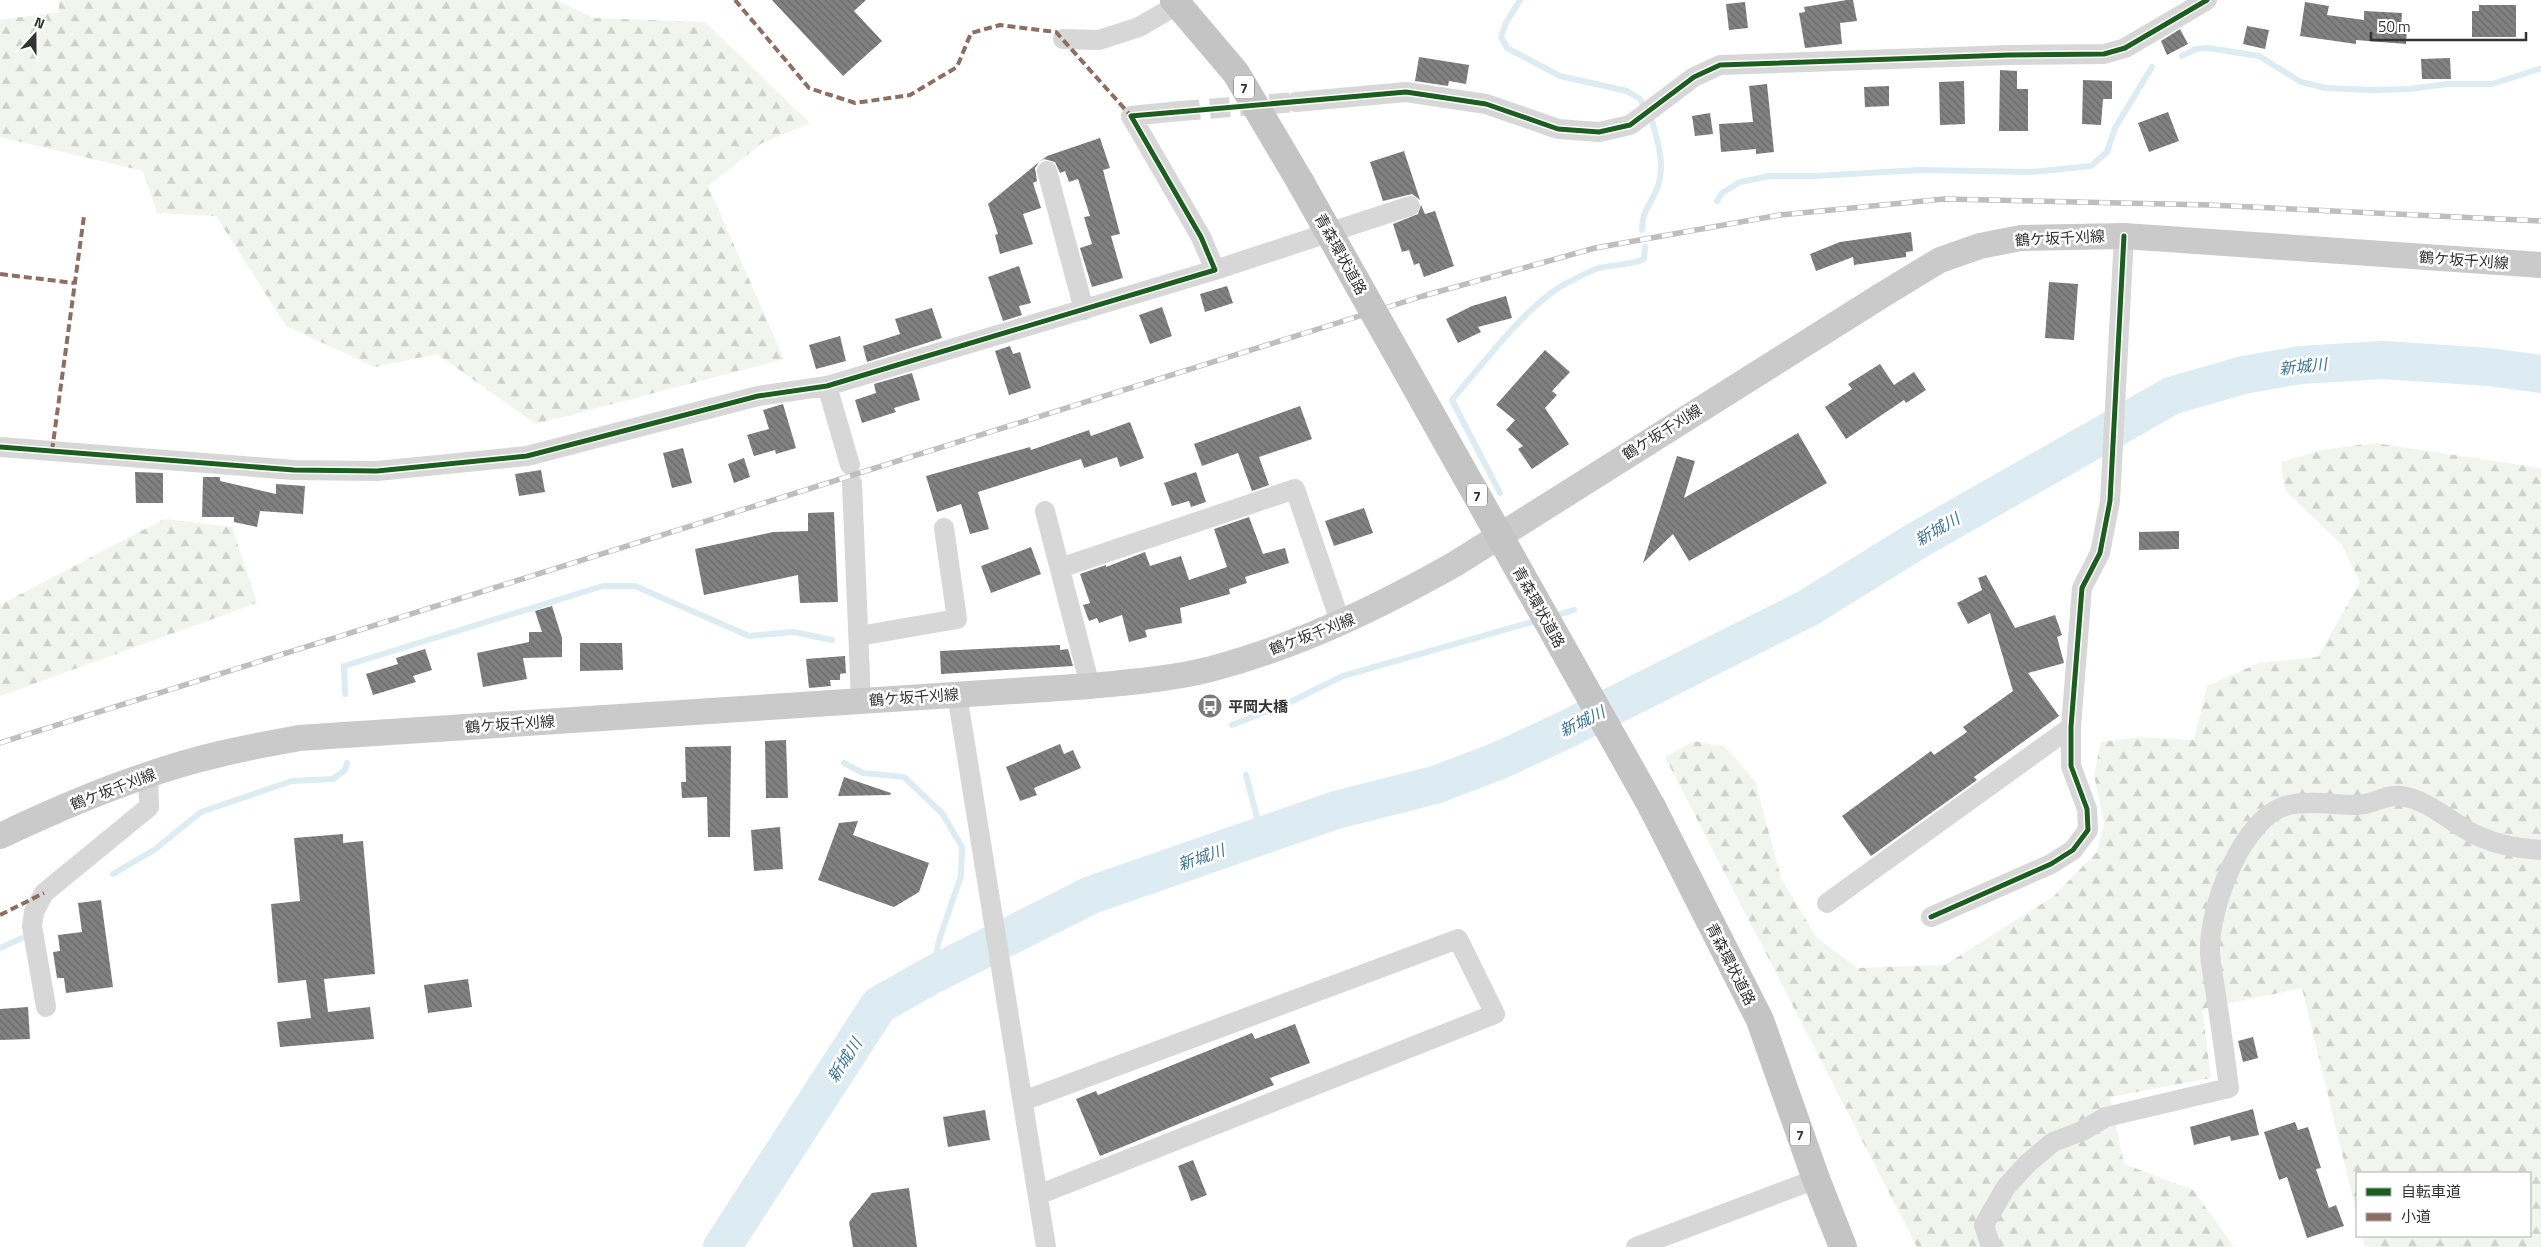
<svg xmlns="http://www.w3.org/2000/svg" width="2541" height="1247" font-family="'Titillium Web','Noto Sans JP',sans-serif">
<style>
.forest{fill:url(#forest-firs)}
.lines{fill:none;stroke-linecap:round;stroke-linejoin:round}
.stream{stroke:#ddebf3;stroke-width:6}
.river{stroke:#ddebf3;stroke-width:38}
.building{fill:url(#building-back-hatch)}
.minor-tunnel{stroke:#d6d6d6;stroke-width:20;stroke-dasharray:20 10;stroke-linecap:butt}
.minor{stroke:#d7d7d7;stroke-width:20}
.major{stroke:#cacaca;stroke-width:26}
.highway{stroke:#c4c4c4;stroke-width:28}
.rail-casing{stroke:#bebebe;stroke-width:5.5}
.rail{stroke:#fff;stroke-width:4;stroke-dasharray:11;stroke-linecap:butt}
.highway-bridge{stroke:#c4c4c4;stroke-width:28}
.quiet{stroke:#8d6e63;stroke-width:4;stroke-dasharray:8 4;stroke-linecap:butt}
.cycleway-casing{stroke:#fff;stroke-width:8}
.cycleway{stroke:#1b5e20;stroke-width:5}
.labels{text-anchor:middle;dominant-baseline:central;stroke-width:5;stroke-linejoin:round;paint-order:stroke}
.shield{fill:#fff;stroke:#707070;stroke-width:1}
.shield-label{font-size:14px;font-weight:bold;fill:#333}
.street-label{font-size:15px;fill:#333;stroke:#fff}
.poi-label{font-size:15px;font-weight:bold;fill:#333;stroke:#fff;text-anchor:start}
.water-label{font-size:16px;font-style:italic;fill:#3f7597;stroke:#fff}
</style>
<defs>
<pattern id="forest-firs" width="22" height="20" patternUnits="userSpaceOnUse" patternTransform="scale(1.25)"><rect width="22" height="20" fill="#f1f5ed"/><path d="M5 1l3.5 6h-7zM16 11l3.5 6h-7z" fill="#cfd2cc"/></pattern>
<pattern id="building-back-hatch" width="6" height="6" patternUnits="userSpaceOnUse" patternTransform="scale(1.25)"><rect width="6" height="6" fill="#818181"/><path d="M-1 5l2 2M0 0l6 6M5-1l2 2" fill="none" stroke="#6a6a6a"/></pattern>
</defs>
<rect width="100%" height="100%" fill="#fff"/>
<path class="forest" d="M59,0H556L594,18L705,22L810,123L762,143L708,186L784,359L536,424L437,354L375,367L286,326L216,216L157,213L143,171L0,137V20L59,12Z
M2375,443L2541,468V1247H2365L2362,1236H2530V1173H2357V1215L2302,988L2202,1009L2211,1078L2110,1097L2124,1164L2193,1190L2234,1247H1917L1665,757L1694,741L1725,747L1755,781L1781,878L1816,937L1857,968L1945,965L2054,896L2097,852L2104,824L2094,775L2101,742L2140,737L2194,740L2207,686L2259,663L2318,657L2360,582L2342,545L2285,490L2281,462L2322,450Z
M164,519L232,527L257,603L0,696V605Z"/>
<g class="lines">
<path class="stream" d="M1520,0L1506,23L1501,37L1507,48L1560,76L1627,91L1640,99L1643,105
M2182,56L2196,49L2208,48L2259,56L2301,82L2326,88L2372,90L2410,89L2447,84H2492L2539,69
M1717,201L1722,193L1740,182L1770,176H1816L1920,170L2031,172L2091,166L2107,152L2115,128L2152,67
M1642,230C1642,209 1652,204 1658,186C1665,166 1658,141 1652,121
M1500,493L1452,400C1481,366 1528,303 1567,283C1577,278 1589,271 1599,268C1614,264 1629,266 1644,259L1645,247
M1551,617L1574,610
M345,694L344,666L603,586H635L749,636L794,632L832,640
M1232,725L1288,703L1343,676L1539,620
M844,763L863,773L904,777L942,813L962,847L961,876L939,940L932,975
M1246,775L1262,836
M113,874L154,850L201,812L292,781L333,779L345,770L347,763
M0,948L22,938"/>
<path class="river" d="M722,1247L879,1005L932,975L1091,895L1336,810L1435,785L1498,761L1563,731L1808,608L1916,541L2171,396L2243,375L2301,365L2383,360L2489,367L2541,374"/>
</g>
<path class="building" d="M772,0H866L854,11L882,41L843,76Z
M1847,0H1853L1857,21L1840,23L1842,44L1805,48L1799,13L1805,12L1804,7Z
M1745,2L1748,28L1729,30L1726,4Z
M2305,2L2329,6L2327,15L2364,20V11L2402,13L2401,27H2407L2406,44L2356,40V44L2300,36Z
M2479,5H2516V37H2472V11H2479Z
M2247,26L2269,30L2265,49L2243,44Z
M2180,29L2188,44L2167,55L2161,41Z
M1419,57L1469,65L1466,84L1449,81L1448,86L1415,81Z
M2450,58L2451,79H2422L2421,59Z
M2000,70L2017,71V89H2028V131H1999Z
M2083,80L2112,81V99H2103L2101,125L2082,124Z
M1964,81L1965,124L1940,125L1939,82Z
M1767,84L1774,152L1756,154V149L1721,152L1719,124L1753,122L1749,86Z
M1889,86V106L1865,107L1864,87Z
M2168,112L2179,141L2149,152L2138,123Z
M1710,113L1713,134L1695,136L1692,116Z
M1100,138L1110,168L1103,170L1120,234L1111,236L1123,278L1092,287L1080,248L1092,244L1084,217L1090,216L1078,179L1069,182L1065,171L1060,173L1055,162L1044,159L1039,162L1047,156Z
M1404,151L1420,200L1412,194L1383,201L1370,162Z
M1039,162L1035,168L1037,181L1033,183L1041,208L1023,214L1033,244L1000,254L995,235L998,234L988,204Z
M1421,205L1425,214L1435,211L1454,266L1424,277L1419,263L1414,265L1409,250L1402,252L1393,224L1418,214Z
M1911,232L1913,251L1906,252V257L1854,265L1853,257L1816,271L1810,254L1840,242Z
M1019,266L1031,303L1019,306L1022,315L1003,321L988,277Z
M2049,282L2078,284L2074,340L2045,338Z
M1227,286L1233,303L1205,312L1200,294Z
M1506,296L1512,318L1478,327L1481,332L1458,343L1446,319L1472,306Z
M1162,307L1172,336L1150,344L1139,315Z
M932,308L942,338L867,362L863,346L900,334L895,319Z
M840,336L846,361L816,369L809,345Z
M1010,346L1013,354L1020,352L1031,388L1009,395L995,351Z
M1545,350L1570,372L1552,391L1557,395L1545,408L1569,444L1532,469L1518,449L1523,446L1506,430L1515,420L1496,405Z
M1880,364L1894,385L1914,372L1926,390L1906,403L1904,400L1846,439L1825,407L1852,389L1848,384Z
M912,373L920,400L894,408L896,412L862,423L855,400L876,393L874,384Z
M783,404L796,448L776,454L775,450L754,456L747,435L769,429L763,410Z
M1300,406L1312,439L1259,457L1269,485L1252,491L1238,453L1202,466L1194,444Z
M1130,422L1144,458L1120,467L1117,457L1084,468L1081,459L978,492L989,529L970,534L961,504L937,512L926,476L1030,447L1031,450L1089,430L1091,436Z
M1798,433L1827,483L1689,561L1673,534L1643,563L1677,456L1695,461L1684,498Z
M683,448L692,483L672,488L663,453Z
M744,458L750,477L734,483L728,464Z
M541,470L545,492L519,496L515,474Z
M135,472L163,473V503H136Z
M1196,472L1206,502L1191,507L1189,501L1172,506L1164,483Z
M203,477H220V481L276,494V484L305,486L303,514L260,511L257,527L234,522V517H202Z
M1364,508L1373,533L1334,546L1325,521Z
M834,512L838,602L800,603L798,575L704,595L695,549L773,532L808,531V513Z
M1249,517L1263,554L1285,548L1289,563L1245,577L1247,583L1229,589L1230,594L1180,608L1182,623L1145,630L1147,637L1129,642L1122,615L1099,623L1097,618L1089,621L1083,605L1090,603L1080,574L1106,565V567L1145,552L1150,566L1181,556L1189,580L1227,567L1214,529Z
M2179,531V549L2139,550V532Z
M1031,547L1041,574L991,593L981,566Z
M1986,575L2015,628L2055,615L2062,635L2057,637L2064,663L2028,673L2059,716L1974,777L1977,780L1871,856L1842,816L1931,751L1934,755L1967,732L1963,727L2013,691L1990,613L1968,624L1957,603L1982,590L1978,578Z
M552,606L562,638V657L523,658L527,679L483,687L477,653L529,642V632H542L535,611Z
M580,643H622L623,670L580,671Z
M1060,645V650L1068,649L1073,666L941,674L940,651Z
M425,649L432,670L413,676L416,682L373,695L366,674L398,664L396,658Z
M845,656L846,673L840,674V680H830L831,686L809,688L806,659Z
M786,740L788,798H766L765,741Z
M1060,744L1064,754L1073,750L1081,768L1034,788L1037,795L1020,801L1006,767Z
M731,746L730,837H708L707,797L682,798L681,782H686L685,747Z
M844,777L891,793L890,795L838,796Z
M858,821L853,835L929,863L919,892L894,907L818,880L839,823Z
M780,827L783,869L754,871L751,830Z
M343,834V843L363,841L375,974L324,979L328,1012L370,1007L374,1039L280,1047L277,1022L311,1018L306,980L278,983L271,904L300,901L294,838Z
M101,900L113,987L66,993L64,978H57L53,952L60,951L58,935L82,932L78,903Z
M468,979L472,1007L428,1013L424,985Z
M28,1007L30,1039L0,1040V1009Z
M1295,1024L1310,1063L1270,1078L1274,1085L1100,1156L1076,1099L1096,1091L1098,1095L1252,1033L1255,1039Z
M2253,1037L2258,1058L2243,1062L2238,1041Z
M2253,1109L2259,1135L2231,1141L2230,1136L2194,1145L2190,1127Z
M985,1110L990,1140L948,1147L943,1117Z
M2295,1122L2298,1130L2308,1127L2321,1168L2316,1169L2329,1208L2336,1205L2344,1226L2307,1238L2287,1177L2279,1180L2264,1132Z
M1193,1160L1207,1195L1191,1201L1178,1166Z
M909,1188L917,1247H853L849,1222L872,1193Z"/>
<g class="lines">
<path class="minor-tunnel" d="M1180,111L1296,102"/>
<path class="minor" d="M1063,39L1099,40L1139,27L1177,5
M1296,102L1406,92L1486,104L1558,129L1599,132L1630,125L1694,77L1720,65L2009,55L2104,54L2125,48L2207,0
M1047,171L1084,310
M1215,270L1410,206
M827,386L850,465
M0,447L294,470L377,471L527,456L758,396L827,386L1215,270L1201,237L1131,116L1180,111
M852,483L861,701
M1045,511L1090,686
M1060,568L1295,489L1341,624
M859,636L957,619L944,528
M957,694L1046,1247
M1827,903L2071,727
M1931,917L2051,864L2073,850L2088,830L2087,809L2071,766V727L2082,588L2100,553L2110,501L2124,236
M46,1007L32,926L34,912L44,893L149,807L148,774
M1023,1101L1458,939L1495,1014L1038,1195
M1636,1247L1816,1179
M1991,1247L1984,1225L2006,1187L2028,1163L2053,1142L2082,1131L2106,1117L2229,1088C2225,1057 2221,1026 2216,995C2214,980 2210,964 2210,950C2209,907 2243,815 2289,805C2311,800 2335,805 2357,805C2372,805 2386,794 2401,796C2430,800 2453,825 2478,836C2498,845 2520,849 2541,850"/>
<path class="major" d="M0,836C72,802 146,771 224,753C249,747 274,743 299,738L1090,686C1131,682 1171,679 1211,669C1298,646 1377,608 1455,564L1884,294L1940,260L1980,246L2021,238L2124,236L2541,265"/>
<path class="highway" d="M1174,0L1236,73L1301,183
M1652,807L1760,1020L1816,1179L1843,1247"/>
<defs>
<path id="rail" d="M0,743L1423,296L1595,248L1780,215L1944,199L2210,205L2541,221"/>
</defs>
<use href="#rail" class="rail-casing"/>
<use href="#rail" class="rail"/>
<path class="highway-bridge" d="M1301,183L1652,807"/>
<path class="quiet" d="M735,0L809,88L855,103L910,95L957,67L971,33L1000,25L1056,32L1131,116
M0,274L74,283
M52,451L84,216
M0,915L44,893"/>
<defs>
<path id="cycleway" d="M0,447L294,470L377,471L527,456L758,396L827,386L1215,270L1201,237L1131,116L1406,92L1486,104L1558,129L1599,132L1630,125L1694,77L1720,65L2009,55L2104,54L2125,48L2207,0
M1931,917L2051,864L2073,850L2088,830L2087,809L2071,766V727L2082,588L2100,553L2110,501L2124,236"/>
</defs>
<use href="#cycleway" class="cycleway-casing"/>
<use href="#cycleway" class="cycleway"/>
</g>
<defs>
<symbol id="bus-disc" viewBox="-11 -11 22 22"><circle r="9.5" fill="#7a7a7a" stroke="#fff"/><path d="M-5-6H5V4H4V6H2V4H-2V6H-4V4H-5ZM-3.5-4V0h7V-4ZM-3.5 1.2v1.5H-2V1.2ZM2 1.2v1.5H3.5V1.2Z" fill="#fff"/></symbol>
</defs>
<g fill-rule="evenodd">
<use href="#bus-disc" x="1196" y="692" width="28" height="28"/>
</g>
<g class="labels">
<g class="shield">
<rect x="1234" y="75.5" width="20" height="23" rx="4"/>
<rect x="1467" y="483.5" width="20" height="23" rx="4"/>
<rect x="1790" y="1122.5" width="20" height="23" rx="4"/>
</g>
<g class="shield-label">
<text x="1244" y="87">7</text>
<text x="1477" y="495">7</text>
<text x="1800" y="1134">7</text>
</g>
<g class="street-label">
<text transform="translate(2060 238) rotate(-3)">鶴ケ坂千刈線</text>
<text transform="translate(1341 254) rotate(61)">青森環状道路</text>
<text transform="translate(2464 260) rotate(4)">鶴ケ坂千刈線</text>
<text transform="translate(1662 432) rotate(-32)">鶴ケ坂千刈線</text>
<text transform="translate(1539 607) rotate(61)">青森環状道路</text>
<text transform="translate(1312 634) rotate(-21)">鶴ケ坂千刈線</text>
<text transform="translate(914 697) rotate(-4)">鶴ケ坂千刈線</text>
<text transform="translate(510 724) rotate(-4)">鶴ケ坂千刈線</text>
<text transform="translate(113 789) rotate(-21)">鶴ケ坂千刈線</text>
<text transform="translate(1731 964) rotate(63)">青森環状道路</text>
</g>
<g class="poi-label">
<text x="1228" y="706">平岡大橋</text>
</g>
<g class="water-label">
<text transform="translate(2303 366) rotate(-6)">新城川</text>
<text transform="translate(1937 529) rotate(-30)">新城川</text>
<text transform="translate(1582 721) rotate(-26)">新城川</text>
<text transform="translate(1201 857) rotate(-19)">新城川</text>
<text transform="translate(844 1060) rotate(-57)">新城川</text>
</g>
</g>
<rect x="2356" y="1172" width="175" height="65" fill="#ffffff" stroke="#adadad"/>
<rect x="2366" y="1188" width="25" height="8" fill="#1b5e20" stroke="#adadad"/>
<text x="2401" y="1197" font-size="15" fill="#333333">自転車道</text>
<rect x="2366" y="1213" width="25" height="8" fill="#8d6e63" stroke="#adadad"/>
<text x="2401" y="1222" font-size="15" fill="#333333">小道</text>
<g transform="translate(35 35) rotate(21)" stroke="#ffffff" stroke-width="4" paint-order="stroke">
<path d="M0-4L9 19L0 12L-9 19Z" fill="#333333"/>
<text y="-8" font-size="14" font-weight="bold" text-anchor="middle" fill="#333333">N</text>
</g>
<path d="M2371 32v8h155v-8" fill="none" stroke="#333333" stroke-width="2.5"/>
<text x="2378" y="32" font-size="15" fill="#333333" stroke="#ffffff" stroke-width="4" paint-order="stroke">50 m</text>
</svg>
